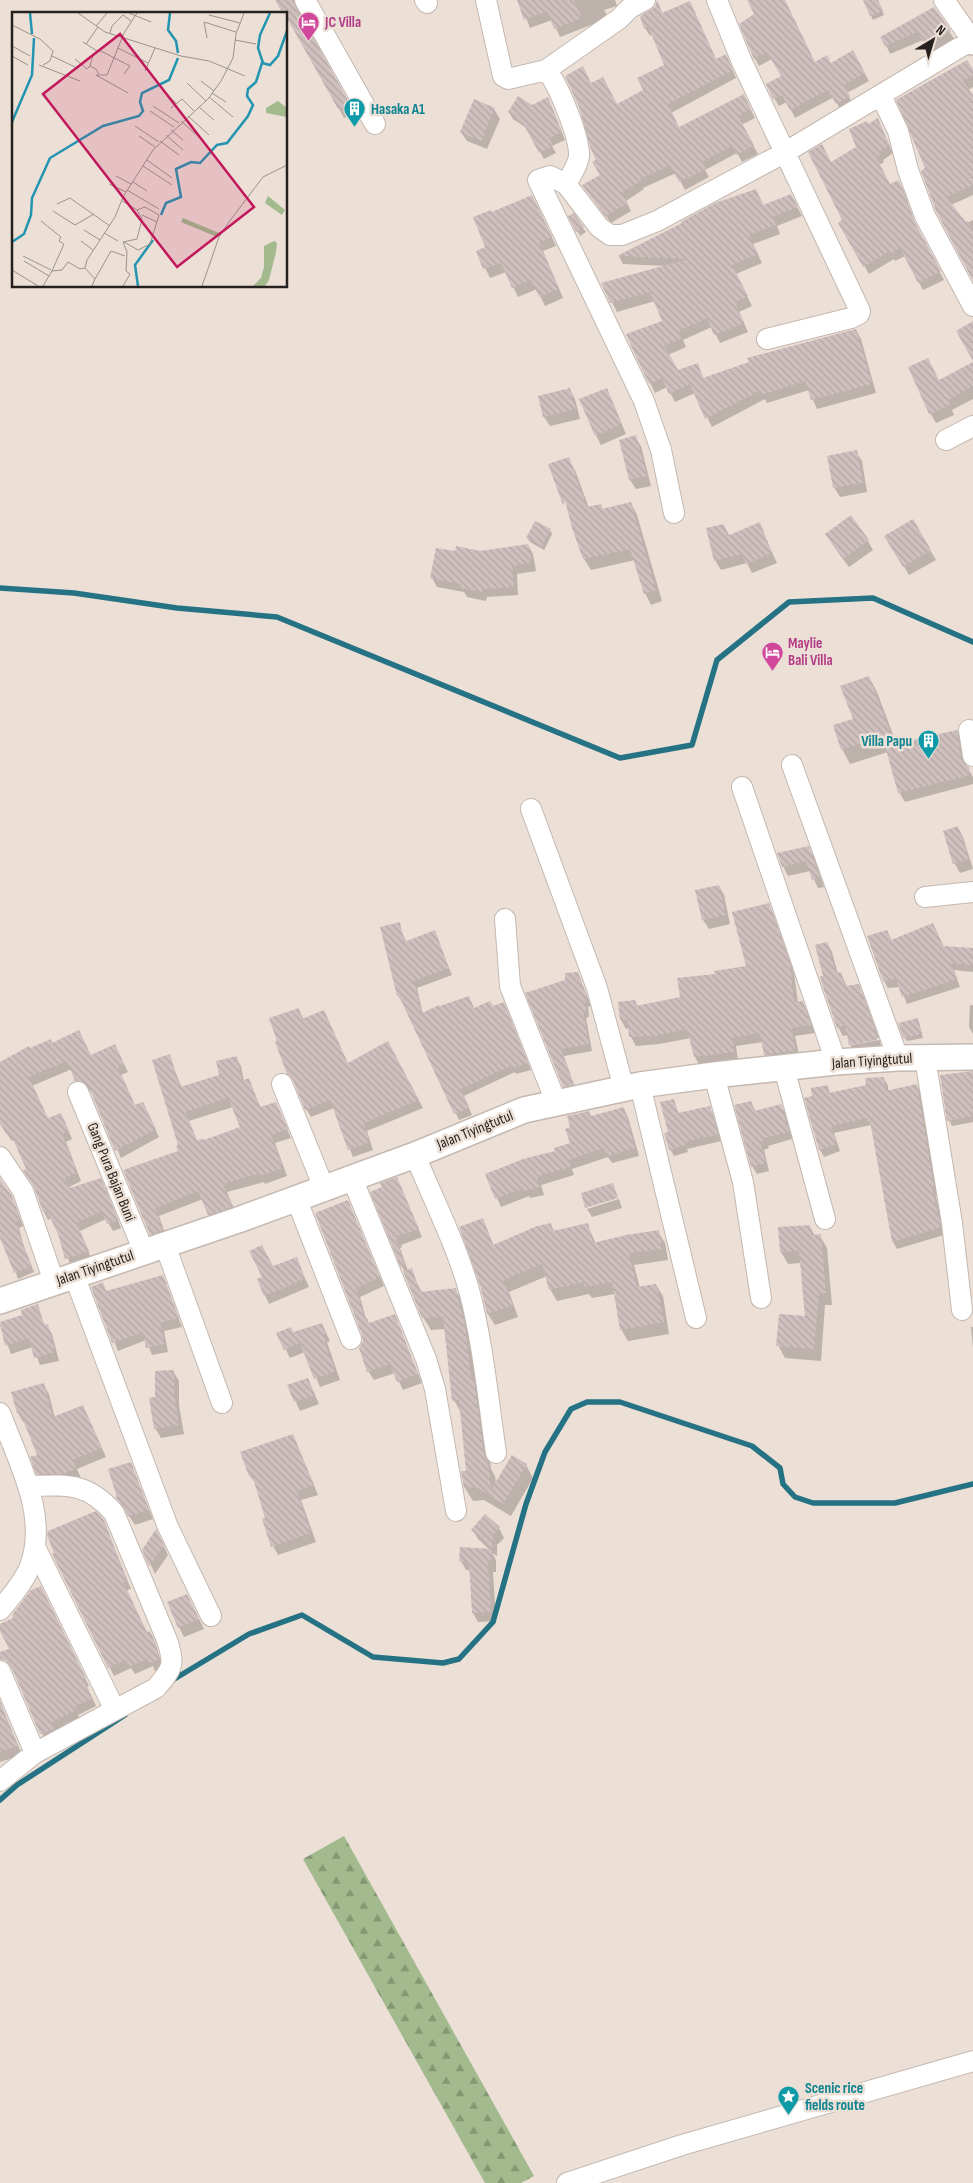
<svg xmlns="http://www.w3.org/2000/svg" width="973" height="2183" font-family="'Sofia Sans Condensed',sans-serif">
<style>
.forest{fill:url(#forest-firs)}
.shadow{fill:#0003;fill-rule:evenodd}
.lines{fill:none;stroke-linecap:round;stroke-linejoin:round}
.stream{stroke:#257284;stroke-width:5.5}
.building{fill:url(#building-back-hatch);fill-rule:evenodd}
.minor-casing{stroke:#c4b8b0;stroke-width:22}
.tertiary-casing{stroke:#c4b8b0;stroke-width:28}
.minor{stroke:#fff;stroke-width:20}
.tertiary{stroke:#fff;stroke-width:25}
.labels{text-anchor:middle;dominant-baseline:central;stroke-width:5;stroke-linejoin:round;paint-order:stroke}
.hotel-label{font-size:15px;font-weight:bold;fill:#b23c85;stroke:#ebdfd6;text-anchor:start}
.culture-label{font-size:15px;font-weight:bold;fill:#0d838f;stroke:#ebdfd6;text-anchor:start}
.street-label{font-size:15px;fill:#26211e;stroke:#ebdfd6}
.inset-river{fill:none;stroke:#2495b0;stroke-width:2.5}
.inset-road{fill:none;stroke:#9c938c;stroke-width:1}
.view{fill:#c2185b;fill-opacity:0.15;stroke:#c2185b;stroke-width:2.5}
.inset-edge{fill:none;stroke:#26211e;stroke-width:2.5}
</style>
<defs>
<pattern id="forest-firs" width="22" height="20" patternUnits="userSpaceOnUse" patternTransform="scale(1.25)"><rect width="22" height="20" fill="#a2ba8e"/><path d="M5 1l3.5 6h-7zM16 11l3.5 6h-7z" fill="#849773"/></pattern>
<pattern id="building-back-hatch" width="6" height="6" patternUnits="userSpaceOnUse" patternTransform="scale(1.25)"><rect width="6" height="6" fill="#cfc0bf"/><path d="M-1 5l2 2M0 0l6 6M5-1l2 2" fill="none" stroke="#b2a5a4"/></pattern>
</defs>
<rect width="100%" height="100%" fill="#ebdfd6"/>
<path class="forest" d="M344,1836L534,2176L521,2183H485L303,1859Z"/>
<path class="shadow" d="M276,0H295L299,7V17L354,114L344,118L295,28L293,29L286,14Z
M519,0H615L617,6L604,10L609,18L560,37L552,20L530,28Z
M749,0H784L815,63L831,64L853,52L869,81L847,93L853,104L841,111L834,97L795,118L787,102L779,106L774,98L782,77L772,59L759,66L754,57L756,14Z
M864,0H878L884,15L873,20Z
M690,2L716,60L730,63L736,78L671,113L679,128L748,104L755,118L741,125L758,154L742,162L737,153L705,170L709,177L685,190L676,173L643,188L644,189L626,201L631,211L611,223L583,185L601,175L598,160L591,85L617,105L645,90L666,65L653,34L650,36L645,28L658,3L663,14Z
M934,9L955,40L930,53L923,40L890,54L886,45Z
M973,71V87L968,90L973,97V195L951,205L966,223L973,220V278L898,100Z
M548,99L565,140L552,146L556,153L544,159L528,129L513,119L509,112L532,106Z
M494,109L500,119L487,149L467,141L461,132Z
M878,120L893,153L883,160L884,162L879,165L890,185L898,182L903,189L918,231L944,280L923,290L905,256L895,261L894,259L869,274L840,223L844,221L831,164L858,147L868,126Z
M756,190L764,206L796,205L802,216L777,226L780,234L753,244L762,263L736,274L752,306L739,312L748,332L720,343L712,327L683,340L686,347L668,355L678,371L697,364L704,379L856,330L861,339L876,393L817,409L809,390L767,403L765,399L712,427L695,393L675,402L667,387L655,393L628,335L663,322L655,301L617,312L603,284L665,266L623,264L619,256L727,200Z
M537,205L556,246L543,251L563,298L545,306L537,289L518,297L506,272L490,278L477,251L487,248L492,214Z
M573,215L586,232L580,236L570,216Z
M973,363V399L952,410L954,415L936,423L930,413L939,382Z
M570,390L575,399L580,419L550,426L544,417L539,397Z
M611,399L626,434L601,445L596,435Z
M635,437L641,446L651,486L636,489L630,480L620,441Z
M856,452L862,461L867,492L840,497L834,487Z
M568,459L575,470L589,508L601,506L603,510L631,503L637,515L662,601L651,605L645,593L635,560L591,570L584,559L570,513L550,465Z
M913,521L936,560L909,575L886,537Z
M759,524L777,563L752,573L747,563L721,570L715,560L724,526L730,536Z
M550,530L552,534L544,550L530,542L527,538Z
M868,541L873,550L849,567L832,544Z
M528,545L533,554L536,571L517,574L518,595L487,597L486,601L467,597L464,592L437,587L432,578L456,553L480,552Z
M869,677L877,692L897,745L957,731L962,741L966,765L973,777V784L905,802L899,792L888,752L850,764L842,749Z
M958,828L963,837L973,869L960,873L955,864L945,832Z
M808,848L814,857L824,887L818,888L810,871L788,876L783,866Z
M719,886L724,895L730,924L709,929L703,920Z
M768,904L773,913L794,973L798,1003L802,1002L807,1011L815,1033L795,1036L800,1059L770,1063L765,1055L763,1042L736,1046L738,1061L700,1066L695,1057L691,1038L659,1044L636,1046L631,1037L629,1028L626,1029L621,1020L635,1001L638,1007L681,998L716,975L747,967Z
M399,924L406,942L434,932L452,975L417,988L423,1014L493,1008L507,1010L531,1070L516,1074L515,1072L464,1096L472,1115L459,1120L403,1002L398,996L382,928Z
M933,924L944,947L973,949V972L954,970L960,987L907,1004L900,987L888,988L884,981L887,931L892,941Z
M827,943L832,952L838,974L841,973L847,987L858,985L863,994L879,1038L851,1043V1045L880,1040L881,1049L855,1053L850,1044L848,1035L843,1036L838,1027L824,977Z
M578,973L591,1006L588,1007L589,1017L586,1018L592,1051L564,1056L576,1091L568,1093L527,994L566,981Z
M970,1005H973V1034L969,1027Z
M299,1010L304,1020L348,1064L387,1043L423,1108L367,1131L373,1150L353,1157L334,1108L311,1117L306,1109L297,1085L288,1073Z
M918,1020L923,1038L907,1041L904,1037Z
M52,1044L91,1056L119,1054L128,1072L121,1075L135,1106L147,1112L159,1137L121,1158L92,1092L81,1088L72,1069L32,1086L48,1120L65,1122L72,1139L66,1142L81,1181L69,1187L70,1190L105,1187L121,1228L113,1231L106,1219L80,1231L92,1260L71,1266L52,1218L48,1220L44,1212L15,1140L12,1141L0,1124V1063L29,1050Z
M169,1056L182,1088L221,1076L236,1058L241,1066L244,1082L248,1080L261,1108L276,1103L291,1138L275,1143L287,1176L265,1184L264,1182L227,1192L237,1215L214,1223L203,1199L159,1216L167,1239L156,1243L125,1171L180,1152ZM233,1107L241,1128L204,1142L197,1141L189,1121Z
M973,1072V1122L952,1126L949,1120Z
M883,1078L888,1085V1092L917,1086L921,1093L938,1195L936,1196L944,1235L897,1249L893,1242L871,1125L834,1133L840,1151L824,1157L820,1150L806,1099L814,1097L827,1087L831,1094L867,1086Z
M673,1100L679,1114L709,1107L713,1114L721,1141L687,1149L688,1152L674,1156L670,1149V1133Z
M751,1102L756,1112L781,1105L785,1113L792,1139L768,1146L769,1148L764,1150L769,1171L757,1174L752,1166Z
M623,1108L628,1117L639,1156L612,1163L608,1157L572,1169L574,1175L541,1185L544,1195L530,1198L529,1196L501,1207L486,1174L556,1152L571,1143L591,1117Z
M397,1178L422,1237L401,1245L402,1247L400,1248L408,1271L411,1270L422,1293L455,1289L463,1302L481,1393L491,1469L495,1476L496,1484L526,1465L533,1478L511,1516L484,1500L473,1501L465,1488L468,1472L461,1413L454,1400L445,1329L431,1330L423,1317L372,1192L384,1188Z
M0,1180L15,1204L23,1226L19,1228L24,1247L34,1272L18,1279L0,1226Z
M619,1199L622,1208L592,1217L587,1209Z
M347,1201L384,1286L360,1297L367,1322L369,1324L394,1316L422,1383L403,1390L395,1373L374,1380L368,1371L363,1334L316,1214Z
M483,1220L494,1246L550,1224L555,1232L587,1224L596,1244L658,1232L665,1243L668,1260L634,1265L640,1288L656,1285L663,1296L669,1334L628,1341L621,1329L615,1294L592,1298L589,1294L557,1301L550,1289L547,1276L509,1292L518,1317L495,1325L488,1314L481,1285Z
M810,1227L815,1236H820L827,1248L832,1305H825L821,1361L785,1358L778,1345L806,1317L801,1263L788,1264L781,1252Z
M296,1258L309,1287L269,1304L258,1280L264,1277L273,1267Z
M162,1276L182,1327L164,1331L168,1352L152,1355L146,1340L118,1351L93,1288L102,1284L107,1292Z
M37,1306L45,1326H47L52,1334L59,1361L40,1365L33,1347L11,1354L0,1325L24,1316Z
M322,1324L330,1341L327,1342L340,1380L320,1387L305,1352L290,1358L278,1334L293,1333Z
M971,1327H973V1348Z
M173,1371L179,1381V1405L184,1434L161,1438L155,1428L156,1398Z
M308,1379L319,1404L300,1411L289,1386Z
M43,1384L49,1394L55,1418L83,1406L106,1457L77,1469L81,1478L68,1483H43L38,1473L39,1456L25,1421L23,1422L18,1413Z
M293,1435L318,1495L301,1500L316,1542L278,1555L273,1546L256,1484L250,1476Z
M130,1463L153,1519L135,1525L117,1498Z
M103,1520L131,1589L127,1590L147,1634L150,1632L154,1640L163,1667L155,1671L153,1666L135,1674L131,1668L114,1676L53,1555Z
M499,1528L504,1538L497,1545V1556L492,1553L496,1560V1572H493L496,1621L478,1622L473,1613L471,1571L466,1570L461,1561L490,1550L478,1539L473,1530Z
M161,1540L168,1555L155,1574L144,1550Z
M45,1596L89,1686L87,1687L96,1706L78,1715L80,1719L55,1730L58,1738L46,1742L15,1673L5,1659L11,1649L0,1628V1626L15,1618Z
M192,1605L204,1629L184,1637L179,1627Z
M0,1702L22,1755L0,1762Z"/>
<g class="lines">
<path class="stream" d="M0,588L74,593L177,608L277,617L620,758L692,745L717,660L789,602L873,598L973,642
M171,1681L249,1634L302,1615L373,1657L443,1663L459,1659L493,1622L526,1504L545,1452L571,1409L587,1402H620L752,1446L780,1468L783,1484L795,1497L813,1503H895L973,1484
M0,1800L17,1785L125,1715"/>
</g>
<path class="building" d="M275,0H293L350,104L338,109L288,20H286V14H283Z
M517,0H574L582,18L554,29L547,11L524,20Z
M657,0L662,13L690,1L716,59L726,54L733,70L668,104L679,127L744,94L751,109L738,116L754,145L737,155L732,146L702,162L706,169L679,182L670,165L640,179L641,181L622,192L628,203L605,216L582,185L600,175L592,162L596,160L590,147L579,107L565,76L583,66L591,83L603,77L617,104L643,90L637,78L664,65L648,26L644,29L640,16L655,7Z
M747,0H785L815,62L827,55L831,63L853,50L865,73L844,85L850,96L836,104L828,90L790,110L782,95L773,99L766,84L781,76L767,52L754,59L739,24L754,14Z
M863,0H878L883,11L870,16Z
M934,7L951,31L925,45L917,32L885,46L880,37Z
M967,60L973,69V75L963,81L973,95V185L946,197L966,222L968,221L973,232V281L936,211L921,171L925,168L896,100Z
M518,96L532,105L548,97L562,132L549,138L553,146L539,153L523,123L508,112Z
M474,99L495,108L481,141L460,132Z
M878,118L889,145L879,152L881,154L876,157L890,184L899,180L914,221L941,271L918,283L900,248L890,254L888,252L863,267L838,223L842,220L808,152L822,144L831,162L856,147L849,129L867,121L868,124Z
M756,189L763,205L791,194L798,207L772,217L776,225L749,235L758,254L732,265L748,296L735,302L744,323L714,335L707,318L679,331L682,338L664,345L678,370L698,363L703,378L749,362L747,358L856,329L872,384L811,400L805,381L761,395L759,391L705,419L690,384L669,394L662,378L649,384L632,348L626,334L662,321L650,292L610,303L601,283L688,259L617,256L682,223L681,222L715,203Z
M532,195L552,237L539,242L559,289L539,297L531,280L512,288L501,263L483,269L476,251L485,247L473,217L491,210L492,212Z
M574,213L584,227L576,232L568,216Z
M973,321V361L956,331Z
M928,358L939,380L973,362V386L948,400L950,405L929,414L908,367Z
M570,388L576,409L543,417L538,396Z
M607,388L622,424L595,436L579,399Z
M636,435L647,476L629,480L619,440Z
M857,450L863,483L833,488L827,456Z
M569,457L587,507L601,504L602,509L631,502L656,590L644,594L630,549L583,559L572,528L565,500L563,505L548,464Z
M851,515L869,540L843,559L825,534Z
M913,519L931,550L903,567L884,536Z
M535,521L551,529L542,546L526,538Z
M760,522L772,553L746,564L742,554L714,561L706,528L724,524L727,536Z
M528,544L532,562L512,566L514,587L482,589V592L460,588L461,584L430,578L436,548L455,551L456,546L480,551Z
M869,676L891,734L841,750L833,725L853,719L840,686Z
M957,730L961,758L964,764L969,767L970,775L898,793L885,746Z
M958,826L969,859L953,864L943,831Z
M809,846L820,877L812,880L806,861L782,867L777,853Z
M719,885L726,915L702,920L695,890Z
M769,903L790,963L794,1002L803,1001L811,1025L791,1028L796,1050L764,1055L760,1033L732,1038L734,1052L694,1057L687,1029L654,1036L629,1037L627,1020H620L618,1002L635,1000L636,1006L680,997L677,978L715,974L714,971L746,966L732,912Z
M400,922L404,942L435,930L449,968L414,981L422,1013L439,1005L440,1006L469,996L474,1008L490,1001L493,1006L504,1002L528,1063L511,1068L510,1066L461,1089L469,1108L454,1114L399,996H397L380,927Z
M933,923L943,946L973,948V965L951,963L957,979L902,997L896,979L883,981L867,936L887,930L891,940Z
M827,942L836,973L841,972L845,986L859,984L875,1030L877,1040L849,1045L845,1025L837,1028L822,984L820,976H823L815,945Z
M578,972L588,1000H585L586,1011H583L589,1044L561,1049L574,1085L563,1087L525,993L565,980V973Z
M299,1008L302,1019L324,1010L348,1063L388,1041L419,1100L363,1123L370,1142L348,1150L330,1100L305,1110L293,1080L287,1074L275,1042L277,1041L269,1018Z
M918,1018L922,1034L903,1038L898,1023Z
M79,1030L91,1055L115,1044L124,1064L118,1067L135,1105L143,1102L156,1129L115,1151L89,1087L85,1082L75,1081L67,1061L29,1077L48,1118L61,1113L69,1131L62,1134L77,1172L65,1179L70,1188L101,1178L118,1220L107,1224L102,1211L76,1223L89,1251L65,1259L58,1234L47,1211L43,1212L34,1187L23,1170L26,1169L10,1132L6,1134L0,1123V1062L29,1046L30,1048L51,1039L52,1043Z
M170,1054L180,1087L219,1075L216,1061L237,1056L242,1081L249,1078L260,1107L276,1102L288,1129L271,1135L283,1168L259,1176L258,1174L223,1184L233,1207L208,1215L198,1191L155,1208L163,1230L150,1235L123,1170L178,1151L176,1146L178,1145L152,1060ZM228,1098L240,1127L204,1140L203,1139L197,1140L185,1112Z
M973,1071V1116L947,1121L940,1075Z
M884,1077L885,1091L917,1084L934,1188H932L941,1227L892,1242L870,1121L868,1122L867,1118L831,1126L837,1144L819,1150L804,1098L812,1096L811,1088L828,1085L829,1093L866,1085L865,1078Z
M674,1099L678,1113L710,1106L718,1134L684,1142L685,1145L669,1150L664,1133L668,1132L660,1102Z
M751,1101L754,1111L781,1104L789,1132L765,1138V1140L760,1142L766,1163L751,1167L734,1105Z
M624,1107L635,1148L606,1156L604,1148L569,1160L571,1167L537,1176L540,1187L524,1191V1188L495,1199L485,1174L523,1159L555,1151L554,1148L570,1143L565,1129L570,1127L567,1116L589,1111L591,1116Z
M397,1177L419,1229L397,1236L398,1239L396,1240L405,1266L401,1268L370,1192L382,1187L380,1183Z
M0,1179L12,1196L20,1220L16,1221L21,1239L32,1266L14,1273L0,1238Z
M613,1183L618,1198L585,1208L581,1193Z
M348,1200L380,1277L356,1288L365,1319L367,1318L369,1323L395,1314L418,1374L397,1382L390,1364L367,1372L359,1348L363,1341L362,1335L315,1213Z
M483,1218L493,1245L537,1226L551,1223L553,1231L588,1223L593,1243L626,1235L659,1230L662,1249L629,1253L637,1287L656,1284L664,1322L620,1330L612,1282L584,1287V1282L549,1290L542,1264L503,1280L513,1305L487,1314L480,1285L459,1227Z
M810,1225L811,1235L821,1234L826,1293H819L814,1349L776,1346L779,1314L805,1316L799,1251L780,1252L778,1227Z
M262,1245L273,1266L297,1257L305,1279L264,1296L257,1279L262,1277L249,1251Z
M412,1268L420,1292L456,1288L465,1326L471,1379H474L484,1455L488,1462L491,1490L512,1455L527,1464L503,1504L476,1487L464,1488L461,1471H466L459,1400L452,1401L443,1317L422,1318L403,1271Z
M163,1275L179,1318L160,1323L165,1344L146,1348L143,1332L112,1343L91,1287L103,1282L106,1291Z
M38,1304L44,1325L48,1324L55,1352L34,1358L29,1338L5,1346L0,1322L22,1315L21,1310Z
M322,1323L326,1333L324,1334L327,1350L336,1371L314,1379L300,1343L284,1350L276,1333L291,1327L293,1332Z
M174,1370V1394L179,1425L154,1429L149,1398L155,1397V1371Z
M308,1378L315,1395L294,1402L287,1385Z
M44,1383L53,1417L83,1405L102,1448L73,1460L76,1469L62,1474H36L30,1457L37,1455L20,1412L17,1413L11,1392Z
M293,1434L314,1485L297,1491L311,1533L271,1547L262,1519L265,1518L252,1475L249,1476L240,1452Z
M131,1462L149,1510L128,1516L123,1505L115,1497H117L108,1469Z
M96,1511L104,1520L127,1581L123,1582L147,1632L150,1631L156,1644L159,1659L150,1663L147,1659L129,1667L126,1660L108,1668L52,1554L54,1553L47,1535L48,1531Z
M485,1514L500,1527L493,1535L492,1548L471,1530Z
M156,1529L164,1545L149,1566L142,1550Z
M460,1547L492,1549L491,1563H488L491,1612L472,1613L469,1562L459,1561Z
M41,1586L86,1678L83,1679L92,1698L75,1706L77,1710L52,1722L54,1729L40,1734L11,1666L7,1661L0,1659V1652L9,1649L0,1631V1624L13,1618L12,1615L31,1590Z
M187,1594L199,1619L178,1628L167,1602Z
M0,1701L18,1746L0,1752Z"/>
<g class="lines">
<defs>
<path id="minor" d="M305,0L375,124
M425,0L427,3
M486,0L503,76L508,79L546,70L619,19L630,8L645,0
M717,0L742,62L860,311L859,314L851,318L767,339
M546,70C558,83 580,138 579,156C578,166 571,175 566,184
M881,96L898,131L908,170L925,216L973,306
M946,440L973,426
M674,513L661,450L644,401L538,180L550,176L566,184L599,227L610,235H622L657,221L784,153L972,40L944,0
M969,730L973,756
M792,765L898,1058
M742,787L836,1062
M531,809L597,988L624,1089
M925,897L973,892
M505,919L510,986L556,1102
M925,1058L952,1223L962,1310
M784,1068L825,1219
M714,1075L743,1182L761,1298
M282,1084L324,1188
M640,1085L696,1318
M78,1092L144,1252
M415,1155C433,1199 456,1244 469,1290C483,1343 488,1399 496,1453
M0,1157L23,1191L54,1282
M352,1178L426,1359L435,1389L456,1511
M296,1198L351,1339
M165,1245L222,1403
M74,1275L168,1527L211,1616
M0,1413C18,1461 50,1517 29,1569C22,1584 11,1597 0,1610
M35,1547L115,1710
M0,1671L35,1753
M0,1781L35,1753L156,1688C173,1668 175,1665 167,1640L114,1513C87,1482 67,1485 29,1486
M567,2183L682,2145L973,2061"/>
<path id="tertiary" d="M973,39V42
M0,1301L238,1220L415,1155L524,1110L640,1085L714,1075L836,1062L898,1058L973,1057"/>
</defs>
<use href="#minor" class="minor-casing"/>
<use href="#tertiary" class="tertiary-casing"/>
<use href="#minor" class="minor"/>
<use href="#tertiary" class="tertiary"/>
</g>
<defs>
<symbol id="hotel-pin" viewBox="-11 -11 22 30"><path d="M0 17L-7.5 6A9.5 9.5 0 1 1 7.5 6Z" fill="#d1479c" stroke="#ebdfd6"/><path d="M-6-4.5h1.5V1H6V5H4.5V3h-9V5H-6ZM-4 0a1.8 1.8 0 1 1 3.6 0ZM.5 0V-2.5h3Q6-2.5 6 0Z" fill="#fff"/></symbol>
<symbol id="building-pin" viewBox="-11 -11 22 30"><path d="M0 17L-7.5 6A9.5 9.5 0 1 1 7.5 6Z" fill="#0f9aa8" stroke="#ebdfd6"/><path d="M-4-6H4V6H1V3H-1V6H-4ZM-2.5-4.3h1.7v1.8h-1.7ZM.8-4.3h1.7v1.8H.8ZM-2.5-1h1.7V.8h-1.7ZM.8-1h1.7V.8H.8Z" fill="#fff"/></symbol>
<symbol id="sight-pin" viewBox="-11 -11 22 30"><path d="M0 17L-7.5 6A9.5 9.5 0 1 1 7.5 6Z" fill="#0f9aa8" stroke="#ebdfd6"/><path d="M0-6L1.8-2.2L6-1.7L2.9 1.2L3.7 5.4L0 3.3L-3.7 5.4L-2.9 1.2L-6-1.7L-1.8-2.2Z" fill="#fff"/></symbol>
</defs>
<g fill-rule="evenodd">
<use href="#hotel-pin" x="296" y="10" width="25" height="34"/>
<use href="#building-pin" x="342" y="96" width="25" height="34"/>
<use href="#hotel-pin" x="760" y="640" width="25" height="34"/>
<use href="#building-pin" x="916" y="728" width="25" height="34"/>
<use href="#sight-pin" x="776" y="2084" width="25" height="34"/>
</g>
<g class="labels">
<g class="hotel-label">
<text x="325" y="22">JC Villa</text>
<text x="788" y="643">Maylie<tspan x="788" dy="17">Bali Villa</tspan></text>
</g>
<g class="culture-label">
<text x="371" y="109">Hasaka A1</text>
<text x="912" y="741" text-anchor="end">Villa Papu</text>
<text x="805" y="2088">Scenic rice<tspan x="805" dy="17">fields route</tspan></text>
</g>
<g class="street-label">
<text transform="translate(872 1061) rotate(-4)">Jalan Tiyingtutul</text>
<text transform="translate(475 1130) rotate(-22)">Jalan Tiyingtutul</text>
<text transform="translate(111 1172) rotate(68)">Gang Pura Bajan Buni</text>
<text transform="translate(95 1268) rotate(-19)">Jalan Tiyingtutul</text>
</g>
</g>
<g transform="translate(12 12)">
<rect width="275" height="275" fill="#ebdfd6"/>
<path d="M266,89L275,96V105L254,101V96ZM256,184L273,198L270,203L253,191ZM171,206L207,221L205,225L169,210ZM262,229L265,231L264,240L257,268L253,274H241L249,266L252,255V234Z" fill="#a2ba8e"/>
<path class="inset-river" d="M18,1L20,22M158,1L156,18L164,29L166,41M251,51L246,36L248,23L258,1M0,110L20,63L22,26M149,203L154,191L169,185L164,157L179,150L188,151L205,133L215,131L236,104L241,93L235,84L236,77L244,70L250,51L258,53L266,44L275,19M0,230L12,222L19,203L20,186L38,146L91,114L127,104L131,99L128,90L130,81L157,68L166,46M126,274L123,253L141,228"/>
<path class="inset-road" d="M66,1L93,20L169,44L197,49L233,64M117,1L139,10M197,3L228,11M0,13L28,27L41,39L38,49L31,53M84,14L95,1M98,21L100,14L111,3L119,9M195,26L192,10L224,20M223,28L244,32M71,30L85,39M74,32L86,15M0,34L18,44M106,36L136,51M0,44L16,53M40,44L65,56M63,47L75,57L78,54L84,57L87,62M27,53L68,69M78,54L81,43L87,38L118,54L112,62M133,59L143,36M84,63H95L112,21L125,1M84,63L116,81M189,69L202,79M175,71L194,89M152,80L164,91M200,81L214,90M197,85L221,105M141,94L167,111M187,95L202,108M159,96L170,87L182,99M138,99L162,115M176,104L197,123M169,109L188,126M123,114L147,130M159,118L171,128M154,123L171,138M127,124L143,135M148,129L167,143M135,148L160,166M131,154L160,173M104,164L119,172M121,170L135,179M97,172L114,180M115,178L147,197M110,189L125,198L130,207L125,227L111,230L115,240L114,259L118,262L111,274M45,192L58,186L98,214M41,199L63,213L82,202M130,203L145,210M29,209L49,225L47,229L52,232L40,259M72,218L88,228M92,221L106,229M69,229L81,238M112,230L126,238L138,232L147,203L133,195L125,198M11,244L39,258M12,249L37,264M0,258L26,274M83,267L99,239L113,244M31,274L40,259L50,258L56,250L68,257L73,256M80,274L83,267L73,256L75,248L103,205L111,185L141,138L196,87L209,69L221,46L224,22L232,1M190,274L207,225L217,210L251,165L275,153"/>
<path class="view" d="M108,22L242,195L165,255L31,82Z"/>
<rect width="275" height="275" class="inset-edge"/>
</g>
<g transform="translate(933 40) rotate(38)" stroke="#ebdfd6" stroke-width="4" paint-order="stroke">
<path d="M0-4L9 19L0 12L-9 19Z" fill="#26211e"/>
<text y="-8" font-size="14" font-weight="bold" text-anchor="middle" fill="#26211e">N</text>
</g>
</svg>
